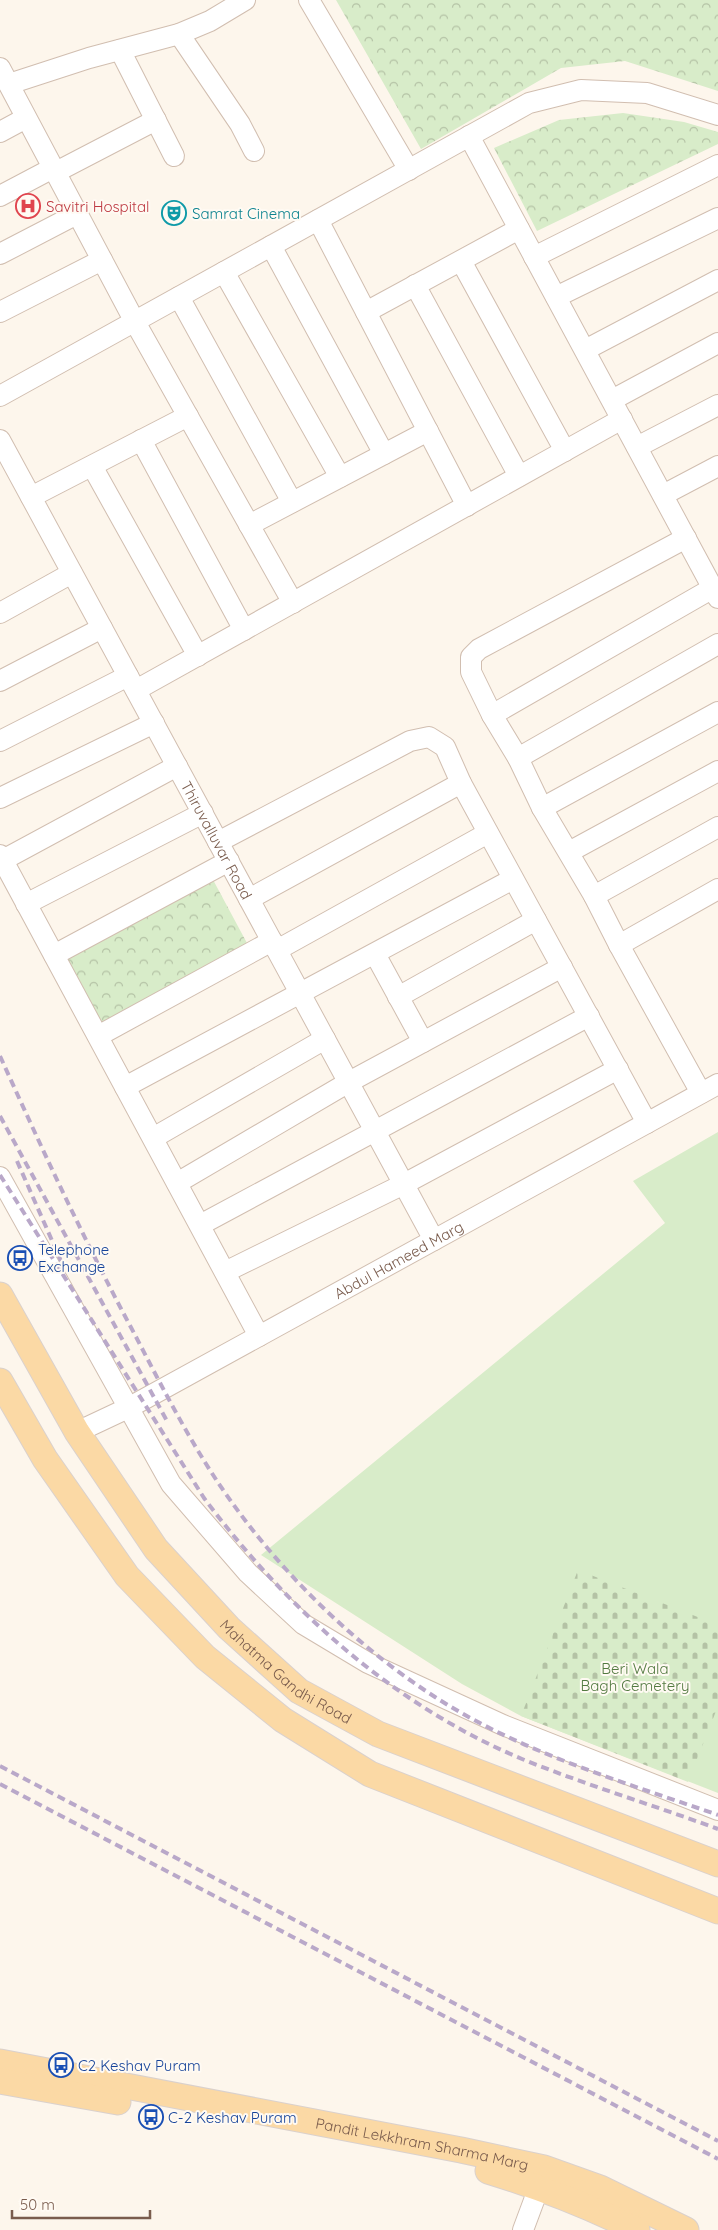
<svg xmlns="http://www.w3.org/2000/svg" width="718" height="2230" font-family="Quicksand,sans-serif">
<style>
.grass{fill:#d8ecc9}
.cemetery{fill:url(#cemetery-stones)}
.park{fill:url(#park-crowns)}
.lines{fill:none;stroke-linecap:round;stroke-linejoin:round}
.minor-casing{stroke:#d1beb0;stroke-width:22}
.major-casing{stroke:#dad1cd;stroke-width:27}
.minor{stroke:#fff;stroke-width:20}
.major{stroke:#fbd9a5;stroke-width:25}
.rail{stroke:#b9a8c9;stroke-width:4;stroke-dasharray:8 5;stroke-linecap:butt}
.labels{text-anchor:middle;dominant-baseline:central;stroke-width:4;stroke-linejoin:round;paint-order:stroke}
.health-label{font-size:15px;fill:#be3a42;stroke:#fffaf3;text-anchor:start}
.culture-label{font-size:15px;fill:#0d838f;stroke:#fffaf3;text-anchor:start}
.street-label{font-size:15px;fill:#7a5c4d;stroke:#fffaf3}
.transit-label{font-size:15px;fill:#164399;stroke:#fffaf3;text-anchor:start}
.park-label{font-size:15px;fill:#537a41;stroke:#fffaf3}
</style>
<defs>
<pattern id="cemetery-stones" width="16" height="16" patternUnits="userSpaceOnUse" patternTransform="scale(1.25)"><rect width="16" height="16" fill="#d8ecc9"/><path d="M2 7V4a2 2 0 0 1 4 0v3zM10 15v-3a2 2 0 0 1 4 0v3z" fill="#b4c2a5"/></pattern>
<pattern id="park-crowns" width="20" height="18" patternUnits="userSpaceOnUse" patternTransform="scale(1.25)"><rect width="20" height="18" fill="#d8ecc9"/><path d="M2 6a3 3 0 1 1 6 0M12 15a3 3 0 1 1 6 0" fill="none" stroke="#b4c2a5"/></pattern>
</defs>
<rect width="100%" height="100%" fill="#fdf6ec"/>
<path class="grass" d="M718,1132V1793L521,1716L462,1684L261,1555L665,1223L633,1181Z"/>
<path class="cemetery" d="M578,1570L718,1625V1706L688,1782L521,1716Z"/>
<path class="park" d="M336,0H718V91L625,61L561,68L421,149Z
M623,113L684,122L718,132V144L537,231L494,148L559,120Z
M211,876L248,945L102,1024L65,956Z"/>
<g class="lines">
<defs>
<g id="minor">
<path d="M309,0L409,170"/>
<path d="M179,34L240,124L254,151"/>
<path d="M120,50L174,156"/>
<path d="M0,68L135,322L293,603"/>
<path d="M9,84L89,58L179,34L210,21L245,0"/>
<path d="M0,132L26,118"/>
<path d="M469,136L718,598"/>
<path d="M56,172L156,120"/>
<path d="M0,196L53,168"/>
<path d="M318,220L467,506"/>
<path d="M271,246L384,454"/>
<path d="M0,254L77,214"/>
<path d="M534,257L718,165"/>
<path d="M461,261L565,451"/>
<path d="M224,272L340,477"/>
<path d="M415,285L519,476"/>
<path d="M179,297L292,502"/>
<path d="M556,297L718,218"/>
<path d="M0,312L102,260"/>
<path d="M366,312L519,229"/>
<path d="M585,350L718,280"/>
<path d="M0,396L529,103L581,90L647,93L718,115"/>
<path d="M612,400L718,343"/>
<path id="s1" d="M0,440L434,1240"/>
<path d="M141,440L244,630"/>
<path d="M637,447L718,405"/>
<path d="M92,466L198,656"/>
<path d="M663,495L718,466"/>
<path d="M31,497L188,416"/>
<path d="M249,525L428,431"/>
<path d="M686,538L479,649L471,657V672L492,715L518,758L542,808L594,896L619,945L701,1093"/>
<path d="M0,613L72,573"/>
<path d="M0,681L102,628"/>
<path d="M136,690L622,419"/>
<path d="M492,715L713,588"/>
<path d="M0,741L128,676"/>
<path d="M518,758L718,644"/>
<path d="M0,798L154,723"/>
<path d="M542,808L718,712"/>
<path d="M218,842L410,741L429,737L445,747L461,783L647,1123"/>
<path d="M569,852L718,771"/>
<path d="M0,855L259,1336"/>
<path d="M3,860L177,766"/>
<path d="M594,896L718,827"/>
<path d="M249,899L461,783"/>
<path d="M26,904L203,813"/>
<path d="M619,945L718,889"/>
<path d="M277,950L488,833"/>
<path d="M375,954L423,1042"/>
<path d="M54,955L229,861"/>
<path d="M398,997L536,920"/>
<path d="M98,1036L272,941"/>
<path d="M125,1087L513,879"/>
<path d="M153,1138L325,1039"/>
<path d="M0,1177L171,1484L248,1573L303,1624L368,1663L503,1725L718,1810"/>
<path d="M177,1183L349,1082L562,967"/>
<path d="M200,1225L589,1016"/>
<path d="M225,1272L404,1184L618,1069"/>
<path id="s2" d="M77,1432L128,1408L718,1084"/>
<path d="M523,2230L539,2187"/>
</g>
<g id="major">
<path id="s3" d="M0,1295L77,1432L156,1549L229,1628L299,1691L378,1734L718,1864"/>
<path d="M0,1381L45,1459L127,1576L205,1657L283,1720L370,1774L718,1911"/>
<path id="s4" d="M0,2062L461,2150L544,2168L600,2188L686,2230"/>
<path d="M0,2081L118,2102"/>
<path d="M488,2171C540,2187 589,2206 637,2230"/>
</g>
</defs>
<use href="#minor" class="minor-casing"/>
<use href="#major" class="major-casing"/>
<use href="#minor" class="minor"/>
<use href="#major" class="major"/>
<path class="rail" d="M0,1056C42,1149 85,1242 134,1333C160,1383 186,1434 217,1481C273,1565 350,1642 435,1697C522,1753 621,1781 718,1815
M0,1116L167,1421
M17,1161L61,1261
M0,1175L204,1498C287,1609 393,1705 522,1759C586,1785 653,1805 718,1829
M0,1766L718,2141
M0,1784L718,2159"/>
</g>
<defs>
<symbol id="hospital-ring" viewBox="-11 -11 22 22"><circle r="9.5" fill="#fffaf3" stroke="#e0444e" stroke-width="1.5"/><path d="M-5-5h3v3.5h4V-5h3V5h-3V1.5h-4V5h-3Z" fill="#e0444e"/></symbol>
<symbol id="theatre-ring" viewBox="-11 -11 22 22"><circle r="9.5" fill="#fffaf3" stroke="#0f9aa8" stroke-width="1.5"/><path d="M-5-5.5Q0-4 5-5.5V0Q5 5 0 6Q-5 5-5 0ZM-3.3-2.5H-1v1.5H-3.3ZM1-2.5H3.3v1.5H1ZM-2.8 1Q0 5.5 2.8 1Z" fill="#0f9aa8"/></symbol>
<symbol id="bus-ring" viewBox="-11 -11 22 22"><circle r="9.5" fill="#fffaf3" stroke="#1a4fb4" stroke-width="1.5"/><path d="M-5-6H5V4H4V6H2V4H-2V6H-4V4H-5ZM-3.5-4V0h7V-4ZM-3.5 1.2v1.5H-2V1.2ZM2 1.2v1.5H3.5V1.2Z" fill="#1a4fb4"/></symbol>
</defs>
<g fill-rule="evenodd">
<use href="#hospital-ring" x="14" y="192" width="28" height="28"/>
<use href="#theatre-ring" x="160" y="199" width="28" height="28"/>
<use href="#bus-ring" x="6" y="1244" width="28" height="28"/>
<use href="#bus-ring" x="47" y="2051" width="28" height="28"/>
<use href="#bus-ring" x="137" y="2103" width="28" height="28"/>
</g>
<g class="labels">
<g class="health-label">
<text x="46" y="206">Savitri Hospital</text>
</g>
<g class="culture-label">
<text x="192" y="213">Samrat Cinema</text>
</g>
<g class="street-label">
<text stroke="none"><textPath href="#s1" startOffset="455">Thiruvalluvar Road</textPath></text>
<text stroke="none"><textPath href="#s2" startOffset="365">Abdul Hameed Marg</textPath></text>
<text stroke="none"><textPath href="#s3" startOffset="478">Mahatma Gandhi Road</textPath></text>
<text stroke="none"><textPath href="#s4" startOffset="430">Pandit Lekkhram Sharma Marg</textPath></text>
</g>
<g class="transit-label">
<text x="38" y="1249">Telephone<tspan x="38" dy="17">Exchange</tspan></text>
<text x="78" y="2065">C2 Keshav Puram</text>
<text x="168" y="2117">C-2 Keshav Puram</text>
</g>
<g class="park-label">
<text x="635" y="1668">Beri Wala<tspan x="635" dy="17">Bagh Cemetery</tspan></text>
</g>
</g>
<path d="M12 2210v8h138v-8" fill="none" stroke="#7a5c4d" stroke-width="2.5"/>
<text x="20" y="2210" font-size="15" fill="#7a5c4d" stroke="#fffaf3" stroke-width="4" paint-order="stroke">50 m</text>
</svg>
